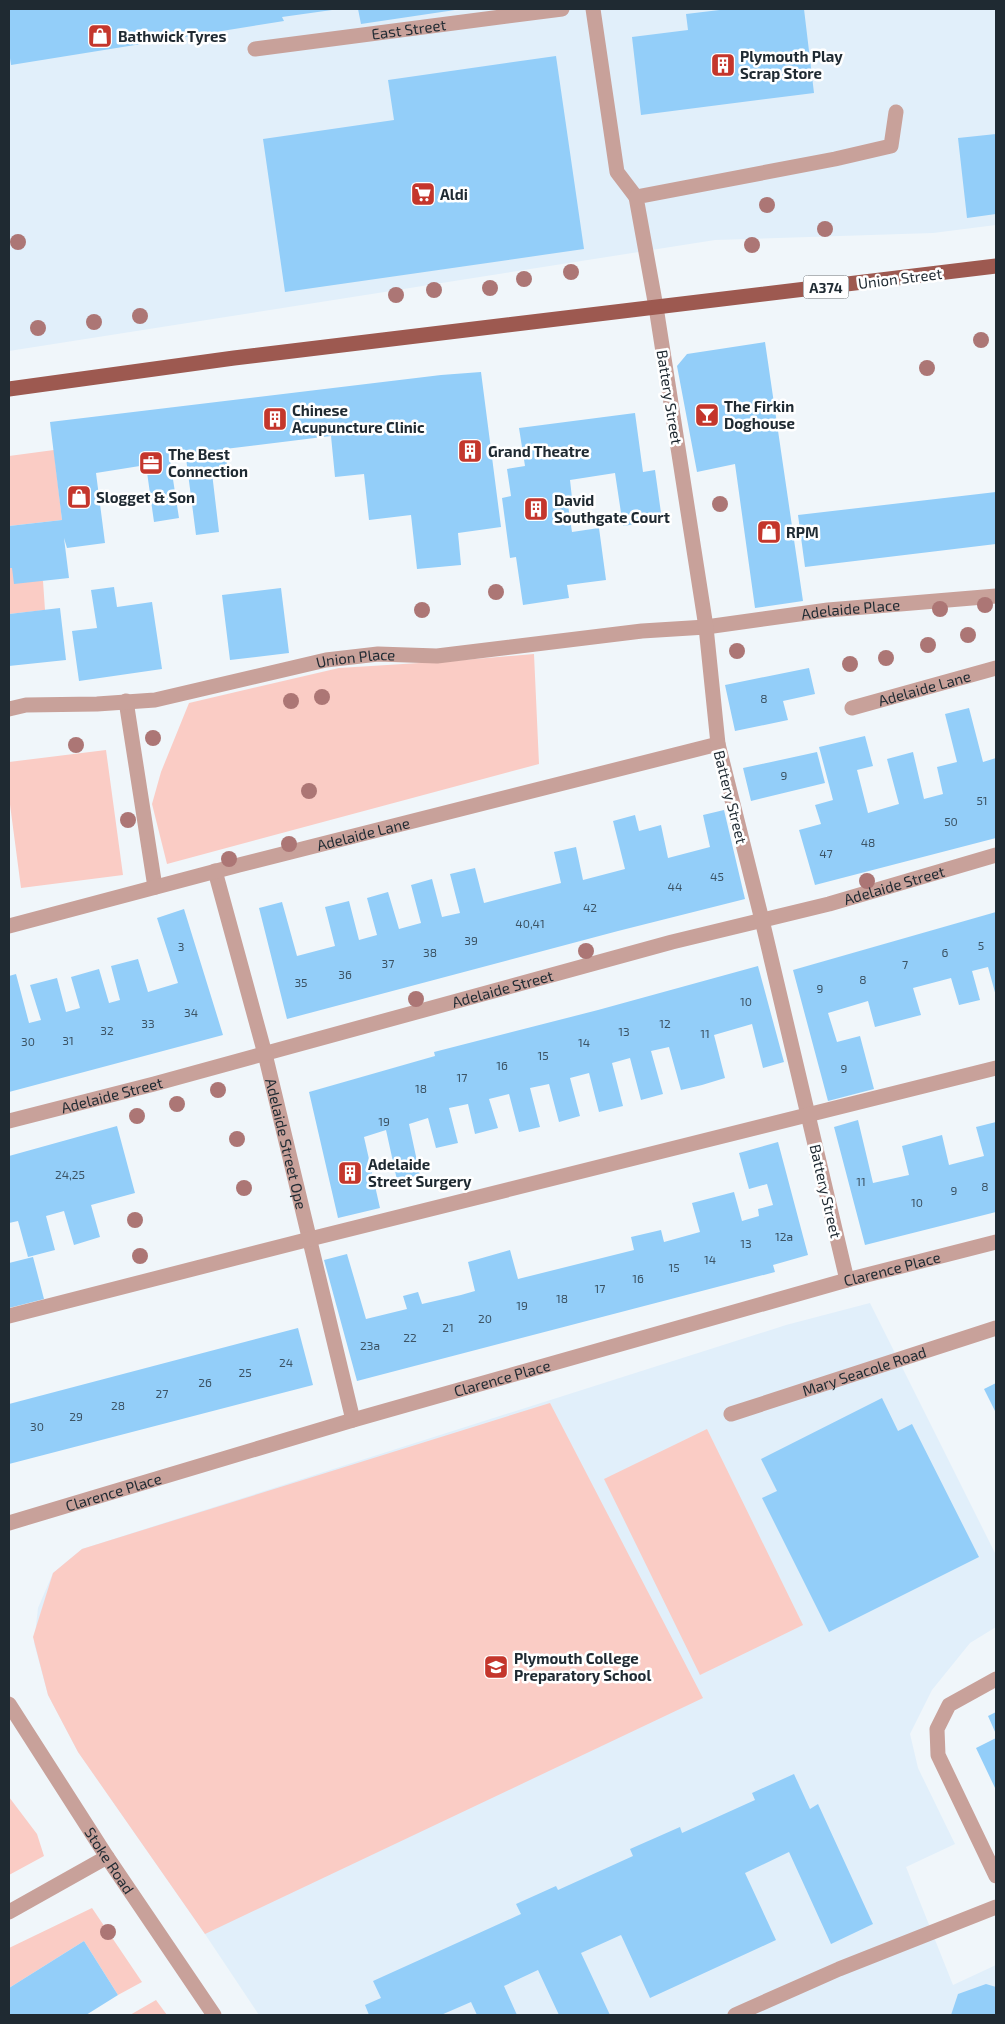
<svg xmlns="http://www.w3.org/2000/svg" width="1005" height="2024" font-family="'Exo 2',sans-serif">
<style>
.built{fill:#e1effa}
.green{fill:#faccc5}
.building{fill:#93cef9}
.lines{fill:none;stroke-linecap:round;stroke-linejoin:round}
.minor{stroke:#c8a19a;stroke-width:15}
.major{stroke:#9d5950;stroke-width:15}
.tree{fill:#ac7675}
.labels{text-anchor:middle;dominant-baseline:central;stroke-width:5;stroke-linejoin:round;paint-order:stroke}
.number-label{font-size:12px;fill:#3c5364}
.shield{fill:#fff;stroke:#626a70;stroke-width:1}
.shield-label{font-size:14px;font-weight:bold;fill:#1f2a32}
.street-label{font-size:15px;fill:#1f2a32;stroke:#fff}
.poi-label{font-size:15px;font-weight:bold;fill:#1f2a32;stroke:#fff;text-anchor:start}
</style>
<rect width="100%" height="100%" fill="#f0f6fa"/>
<path class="built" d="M9,9H996V225L933,233L715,240L9,351Z
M870,1303L996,1555V1627L970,1643L932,1690L910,1734L918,1768L955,1844L906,1867L953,1985L996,1965V2015H259L205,1934L78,1752L48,1695L34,1643L38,1608L53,1573L82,1549L786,1325Z"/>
<path class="green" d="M54,450L62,520L9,526V456Z
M9,568H12L43,581L45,610L9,614Z
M534,654L539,764L167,864L152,804L161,772L189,703L339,668L451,661Z
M106,750L123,875L21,888L9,797V762Z
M550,1403L703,1698L205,1934L78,1752L48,1695L33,1637L53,1573L82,1549Z
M707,1429L803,1625L700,1675L604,1479Z
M9,1797L37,1834L44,1856L9,1875Z
M92,1908L142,1982L118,1995L84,1941L9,1988V1948Z
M156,2000L167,2015H130Z"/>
<path class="building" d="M9,9H332V10L282,17L284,21L11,65L9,51Z
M358,9H455V10L361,24Z
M728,9H804L814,93L641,115L632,37L688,30L686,14Z
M556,56L584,249L285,292L263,139L394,120L388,80Z
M996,134V214L967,218L958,138Z
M765,342L803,601L755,608L735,464L697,472L677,366L687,354Z
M481,372L501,527L458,533L461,565L417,569L411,515L369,520L364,474L335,477L331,436L225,449L228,471L212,473L219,532L196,535L186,458L170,460L179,518L154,522L146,465L96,473L105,543L67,548L64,538L69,578L14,584L12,568H9V526L62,520L50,422L441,375Z
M635,413L643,472L655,470L662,520L623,526L615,473L570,480L572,498H567L572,532L599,528L606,580L567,585L569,598L523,605L516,557L510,558L502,498L511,496L507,469L525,466L519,428Z
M996,492V544L805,567L798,515Z
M114,587L117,607L152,602L162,669L79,681L72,631L97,628L91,590Z
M281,588L289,653L230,660L222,595Z
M60,608L66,660L9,666V614Z
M809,668L815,694L783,701L788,720L735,731L725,685Z
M969,708L983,762L996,758V838L815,885L799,830L821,824L815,805L833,800L819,747L865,736L873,766L857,770L868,813L899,804L887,759L913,752L924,799L943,794L937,767L957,762L945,714Z
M817,752L825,783L751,801L743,768Z
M724,810L745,899L618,931L287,1019L259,908L282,902L297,956L335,946L325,907L349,901L359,940L377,935L367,898L388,892L399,929L421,923L411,885L432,879L442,917L460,913L450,874L475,868L484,903L561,883L554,852L576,847L583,880L625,869L613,821L635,815L639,831L661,825L668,858L710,847L703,815Z
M184,909L223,1035L9,1092V976L16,974L29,1023L41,1020L30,985L57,978L66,1012L80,1008L71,977L99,969L109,1003L120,1000L111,966L138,959L148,992L178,983L157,918Z
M996,912V996L988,967L972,971L980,1000L959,1005L951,978L913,988L921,1015L875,1027L868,1001L828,1013L837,1042L860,1036L874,1089L828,1101L793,970Z
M758,966L784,1062L763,1068L752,1024L714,1035L725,1078L702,1085L681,1090L669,1047L651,1051L663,1094L641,1100L630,1058L612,1063L623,1106L599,1112L589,1073L570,1078L580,1116L559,1122L549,1084L530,1088L540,1127L519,1132L509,1094L489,1099L498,1128L475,1134L468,1104L449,1108L458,1143L436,1148L428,1118L409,1124L420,1175L397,1180L386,1130L364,1137L380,1208L338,1218L309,1092L435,1056L434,1052L598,1010Z
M858,1120L873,1183L909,1175L902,1146L942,1135L949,1165L984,1156L976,1127L996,1122V1212L865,1245L834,1127Z
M117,1126L135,1193L91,1205L100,1237L74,1245L64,1211L46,1216L55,1250L28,1257L18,1221L9,1223V1156Z
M778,1142L808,1255L773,1265L775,1272L357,1381L324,1260L347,1254L366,1319L407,1309L403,1296L418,1292L422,1304L461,1295L475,1291L468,1262L510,1250L518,1279L634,1250L631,1237L661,1230L664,1242L700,1232L692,1203L734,1192L742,1221L759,1216L758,1209L773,1205L767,1184L749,1189L739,1153Z
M33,1257L44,1299L9,1308V1263Z
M298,1328L313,1385L9,1464V1404Z
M996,1383V1413L984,1389Z
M882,1398L898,1431L912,1424L979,1557L829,1632L762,1498L777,1491L761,1459Z
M996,1712V1734L988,1716Z
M996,1738V1790L976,1748Z
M794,1774L810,1809L818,1804L873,1924L831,1944L789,1852L745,1873L776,1940L650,1998L621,1935L581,1953L610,2015H559L538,1970L504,1986L517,2015H477L471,2002L441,2015H369L365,2005L381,1998L373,1981L521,1914L516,1904L556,1886L558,1890L633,1856L630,1849L680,1827L682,1833L755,1800L752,1793Z
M84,1941L118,1995L86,2015H9V1988Z
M986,1984L996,1987V2015H951L958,1994Z"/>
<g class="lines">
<g class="minor">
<path d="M593,9L617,172L636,197"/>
<path id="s1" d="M255,49L562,9"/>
<path d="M126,701L155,887"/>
<path id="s2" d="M852,708L996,668"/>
<path id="s3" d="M9,709L26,705L97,704L155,700L326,660L378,654L437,656L642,631L706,627L828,610L996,596"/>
<path id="s4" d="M215,871L265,1054L353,1420"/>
<path id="s5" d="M9,926L239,865L718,744"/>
<path id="s6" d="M9,1121L154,1084L672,942L829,904L996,855"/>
<path d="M847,1280L762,920L718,744L706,627L656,307L636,197L835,159L891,146L896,112"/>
<path d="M9,1316L310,1239L996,1068"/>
<path id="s7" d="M731,1414L996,1328"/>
<path id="s8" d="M9,1523L353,1420L847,1280L996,1242"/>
<path d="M996,1679L949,1705L937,1729L938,1755L996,1876"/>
<path id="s9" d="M9,1704L107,1857L214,2015"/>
<path d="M9,1912L107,1857"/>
<path d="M735,2015L839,1969L996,1907"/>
</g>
<path class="major" d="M9,389L234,358L996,266"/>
</g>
<g class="tree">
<circle cx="767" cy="205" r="8"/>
<circle cx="825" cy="229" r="8"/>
<circle cx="18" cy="242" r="8"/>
<circle cx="752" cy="245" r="8"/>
<circle cx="571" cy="272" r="8"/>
<circle cx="524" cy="279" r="8"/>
<circle cx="490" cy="288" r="8"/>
<circle cx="434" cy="290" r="8"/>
<circle cx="396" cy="295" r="8"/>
<circle cx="140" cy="316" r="8"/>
<circle cx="94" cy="322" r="8"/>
<circle cx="38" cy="328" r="8"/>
<circle cx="981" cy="340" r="8"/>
<circle cx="927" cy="368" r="8"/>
<circle cx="720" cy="504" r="8"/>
<circle cx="496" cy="592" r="8"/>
<circle cx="985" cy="605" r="8"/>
<circle cx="940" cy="609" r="8"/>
<circle cx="422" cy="610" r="8"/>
<circle cx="968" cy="635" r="8"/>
<circle cx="928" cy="645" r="8"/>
<circle cx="737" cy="651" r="8"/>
<circle cx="886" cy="658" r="8"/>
<circle cx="850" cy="664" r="8"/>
<circle cx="322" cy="697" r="8"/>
<circle cx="291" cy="701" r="8"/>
<circle cx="153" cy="738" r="8"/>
<circle cx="76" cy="745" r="8"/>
<circle cx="309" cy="791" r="8"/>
<circle cx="128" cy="820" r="8"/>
<circle cx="289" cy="844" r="8"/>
<circle cx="229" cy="859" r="8"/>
<circle cx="867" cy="881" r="8"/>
<circle cx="586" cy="951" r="8"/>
<circle cx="416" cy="999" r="8"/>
<circle cx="218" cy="1090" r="8"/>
<circle cx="177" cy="1104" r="8"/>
<circle cx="137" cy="1116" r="8"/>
<circle cx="237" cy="1139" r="8"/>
<circle cx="244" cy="1188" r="8"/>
<circle cx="135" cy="1220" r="8"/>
<circle cx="140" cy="1256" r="8"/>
<circle cx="108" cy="1932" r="8"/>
</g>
<defs>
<symbol id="shop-square" viewBox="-11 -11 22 22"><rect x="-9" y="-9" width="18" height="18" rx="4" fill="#c4362c" stroke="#fff"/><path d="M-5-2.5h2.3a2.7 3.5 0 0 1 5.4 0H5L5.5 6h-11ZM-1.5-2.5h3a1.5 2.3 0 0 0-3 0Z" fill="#fff"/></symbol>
<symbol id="building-square" viewBox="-11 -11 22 22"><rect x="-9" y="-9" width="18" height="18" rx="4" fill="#c4362c" stroke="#fff"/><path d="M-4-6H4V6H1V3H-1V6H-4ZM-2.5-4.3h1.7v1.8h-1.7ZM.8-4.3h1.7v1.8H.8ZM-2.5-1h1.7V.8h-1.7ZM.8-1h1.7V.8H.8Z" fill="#fff"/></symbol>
<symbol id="supermarket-square" viewBox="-11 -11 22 22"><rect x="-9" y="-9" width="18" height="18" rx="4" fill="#c4362c" stroke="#fff"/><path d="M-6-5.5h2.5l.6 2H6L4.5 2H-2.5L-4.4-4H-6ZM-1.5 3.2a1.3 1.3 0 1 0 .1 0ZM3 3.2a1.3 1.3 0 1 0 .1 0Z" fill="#fff"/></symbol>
<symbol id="bar-square" viewBox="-11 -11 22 22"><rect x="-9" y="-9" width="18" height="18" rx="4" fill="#c4362c" stroke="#fff"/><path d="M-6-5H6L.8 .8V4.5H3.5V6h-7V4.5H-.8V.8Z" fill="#fff"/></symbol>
<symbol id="office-square" viewBox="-11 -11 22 22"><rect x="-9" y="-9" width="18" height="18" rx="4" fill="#c4362c" stroke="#fff"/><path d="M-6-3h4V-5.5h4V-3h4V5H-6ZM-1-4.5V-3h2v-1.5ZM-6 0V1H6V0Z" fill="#fff"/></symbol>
<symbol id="school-square" viewBox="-11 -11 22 22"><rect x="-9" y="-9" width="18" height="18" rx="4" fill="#c4362c" stroke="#fff"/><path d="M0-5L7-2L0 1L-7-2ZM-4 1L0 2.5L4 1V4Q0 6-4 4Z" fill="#fff"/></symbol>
</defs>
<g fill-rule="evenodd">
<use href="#shop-square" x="86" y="22" width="28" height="28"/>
<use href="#building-square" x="709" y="51" width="28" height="28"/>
<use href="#supermarket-square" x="409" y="180" width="28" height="28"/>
<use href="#bar-square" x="693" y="401" width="28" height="28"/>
<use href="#building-square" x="261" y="405" width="28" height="28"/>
<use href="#building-square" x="456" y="437" width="28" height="28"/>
<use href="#office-square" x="137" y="449" width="28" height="28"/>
<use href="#shop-square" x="65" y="483" width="28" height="28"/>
<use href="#building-square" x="522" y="495" width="28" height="28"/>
<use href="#shop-square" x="755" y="518" width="28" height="28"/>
<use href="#building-square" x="336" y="1159" width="28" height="28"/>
<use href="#school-square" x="482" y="1653" width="28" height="28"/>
</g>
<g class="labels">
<g class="number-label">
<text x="764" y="698">8</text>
<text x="784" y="775">9</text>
<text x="982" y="800">51</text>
<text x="951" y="821">50</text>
<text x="868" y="842">48</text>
<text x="826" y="853">47</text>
<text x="717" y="876">45</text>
<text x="675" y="886">44</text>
<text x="590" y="907">42</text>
<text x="530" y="923">40,41</text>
<text x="471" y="940">39</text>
<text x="981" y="945">5</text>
<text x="181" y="946">3</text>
<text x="430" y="952">38</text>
<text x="945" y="952">6</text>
<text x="388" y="963">37</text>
<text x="905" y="964">7</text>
<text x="345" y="974">36</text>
<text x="863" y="979">8</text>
<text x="301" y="982">35</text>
<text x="820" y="988">9</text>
<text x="746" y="1001">10</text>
<text x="191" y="1012">34</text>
<text x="148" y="1023">33</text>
<text x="665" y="1023">12</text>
<text x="107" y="1030">32</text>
<text x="624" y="1031">13</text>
<text x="705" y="1033">11</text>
<text x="68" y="1040">31</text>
<text x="28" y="1041">30</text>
<text x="584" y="1042">14</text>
<text x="543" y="1055">15</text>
<text x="502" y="1065">16</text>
<text x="844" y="1068">9</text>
<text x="462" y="1077">17</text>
<text x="421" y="1088">18</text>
<text x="384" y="1121">19</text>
<text x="70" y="1174">24,25</text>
<text x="861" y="1181">11</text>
<text x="985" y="1186">8</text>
<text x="954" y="1190">9</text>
<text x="917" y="1202">10</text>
<text x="784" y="1236">12a</text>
<text x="746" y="1243">13</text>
<text x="710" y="1259">14</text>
<text x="674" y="1267">15</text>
<text x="638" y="1278">16</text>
<text x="600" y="1288">17</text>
<text x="562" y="1298">18</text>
<text x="522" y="1305">19</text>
<text x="485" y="1318">20</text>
<text x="448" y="1327">21</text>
<text x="410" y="1337">22</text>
<text x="370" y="1345">23a</text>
<text x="286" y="1362">24</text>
<text x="245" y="1372">25</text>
<text x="205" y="1382">26</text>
<text x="162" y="1393">27</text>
<text x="118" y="1405">28</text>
<text x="76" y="1416">29</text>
<text x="37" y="1426">30</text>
</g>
<rect class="shield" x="803.5" y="275.5" width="45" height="23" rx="4"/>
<g class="shield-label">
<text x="826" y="287">A374</text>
</g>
<g class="street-label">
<text stroke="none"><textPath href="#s1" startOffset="155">East Street</textPath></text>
<text transform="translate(900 278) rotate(-7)">Union Street</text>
<text transform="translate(670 397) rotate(81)">Battery Street</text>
<text stroke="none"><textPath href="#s3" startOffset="850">Adelaide Place</textPath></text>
<text stroke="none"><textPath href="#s3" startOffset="352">Union Place</textPath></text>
<text stroke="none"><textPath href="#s2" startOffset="75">Adelaide Lane</textPath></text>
<text transform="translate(731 797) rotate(76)">Battery Street</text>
<text stroke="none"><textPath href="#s5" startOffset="366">Adelaide Lane</textPath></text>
<text stroke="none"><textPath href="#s6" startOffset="916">Adelaide Street</textPath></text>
<text stroke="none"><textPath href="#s6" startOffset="511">Adelaide Street</textPath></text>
<text stroke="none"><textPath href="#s6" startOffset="106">Adelaide Street</textPath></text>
<text stroke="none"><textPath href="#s4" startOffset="282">Adelaide Street Ope</textPath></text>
<text transform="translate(826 1191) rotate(77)">Battery Street</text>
<text stroke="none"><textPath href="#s8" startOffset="919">Clarence Place</textPath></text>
<text stroke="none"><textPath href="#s7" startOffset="140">Mary Seacole Road</textPath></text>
<text stroke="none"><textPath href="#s8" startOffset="514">Clarence Place</textPath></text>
<text stroke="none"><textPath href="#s8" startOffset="109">Clarence Place</textPath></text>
<text stroke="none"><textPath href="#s9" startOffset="186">Stoke Road</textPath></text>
</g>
<g class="poi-label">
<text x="118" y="36">Bathwick Tyres</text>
<text x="740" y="56">Plymouth Play<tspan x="740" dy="17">Scrap Store</tspan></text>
<text x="440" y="194">Aldi</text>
<text x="724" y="406">The Firkin<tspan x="724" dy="17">Doghouse</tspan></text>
<text x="292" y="410">Chinese<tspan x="292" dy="17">Acupuncture Clinic</tspan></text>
<text x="488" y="451">Grand Theatre</text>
<text x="168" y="454">The Best<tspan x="168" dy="17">Connection</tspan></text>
<text x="96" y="497">Slogget &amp; Son</text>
<text x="554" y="500">David<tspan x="554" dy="17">Southgate Court</tspan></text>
<text x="786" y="532">RPM</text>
<text x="368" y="1164">Adelaide<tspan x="368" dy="17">Street Surgery</tspan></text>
<text x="514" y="1658">Plymouth College<tspan x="514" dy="17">Preparatory School</tspan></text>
</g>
</g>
<rect width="1005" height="2024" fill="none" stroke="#1f2a32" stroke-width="20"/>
</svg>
